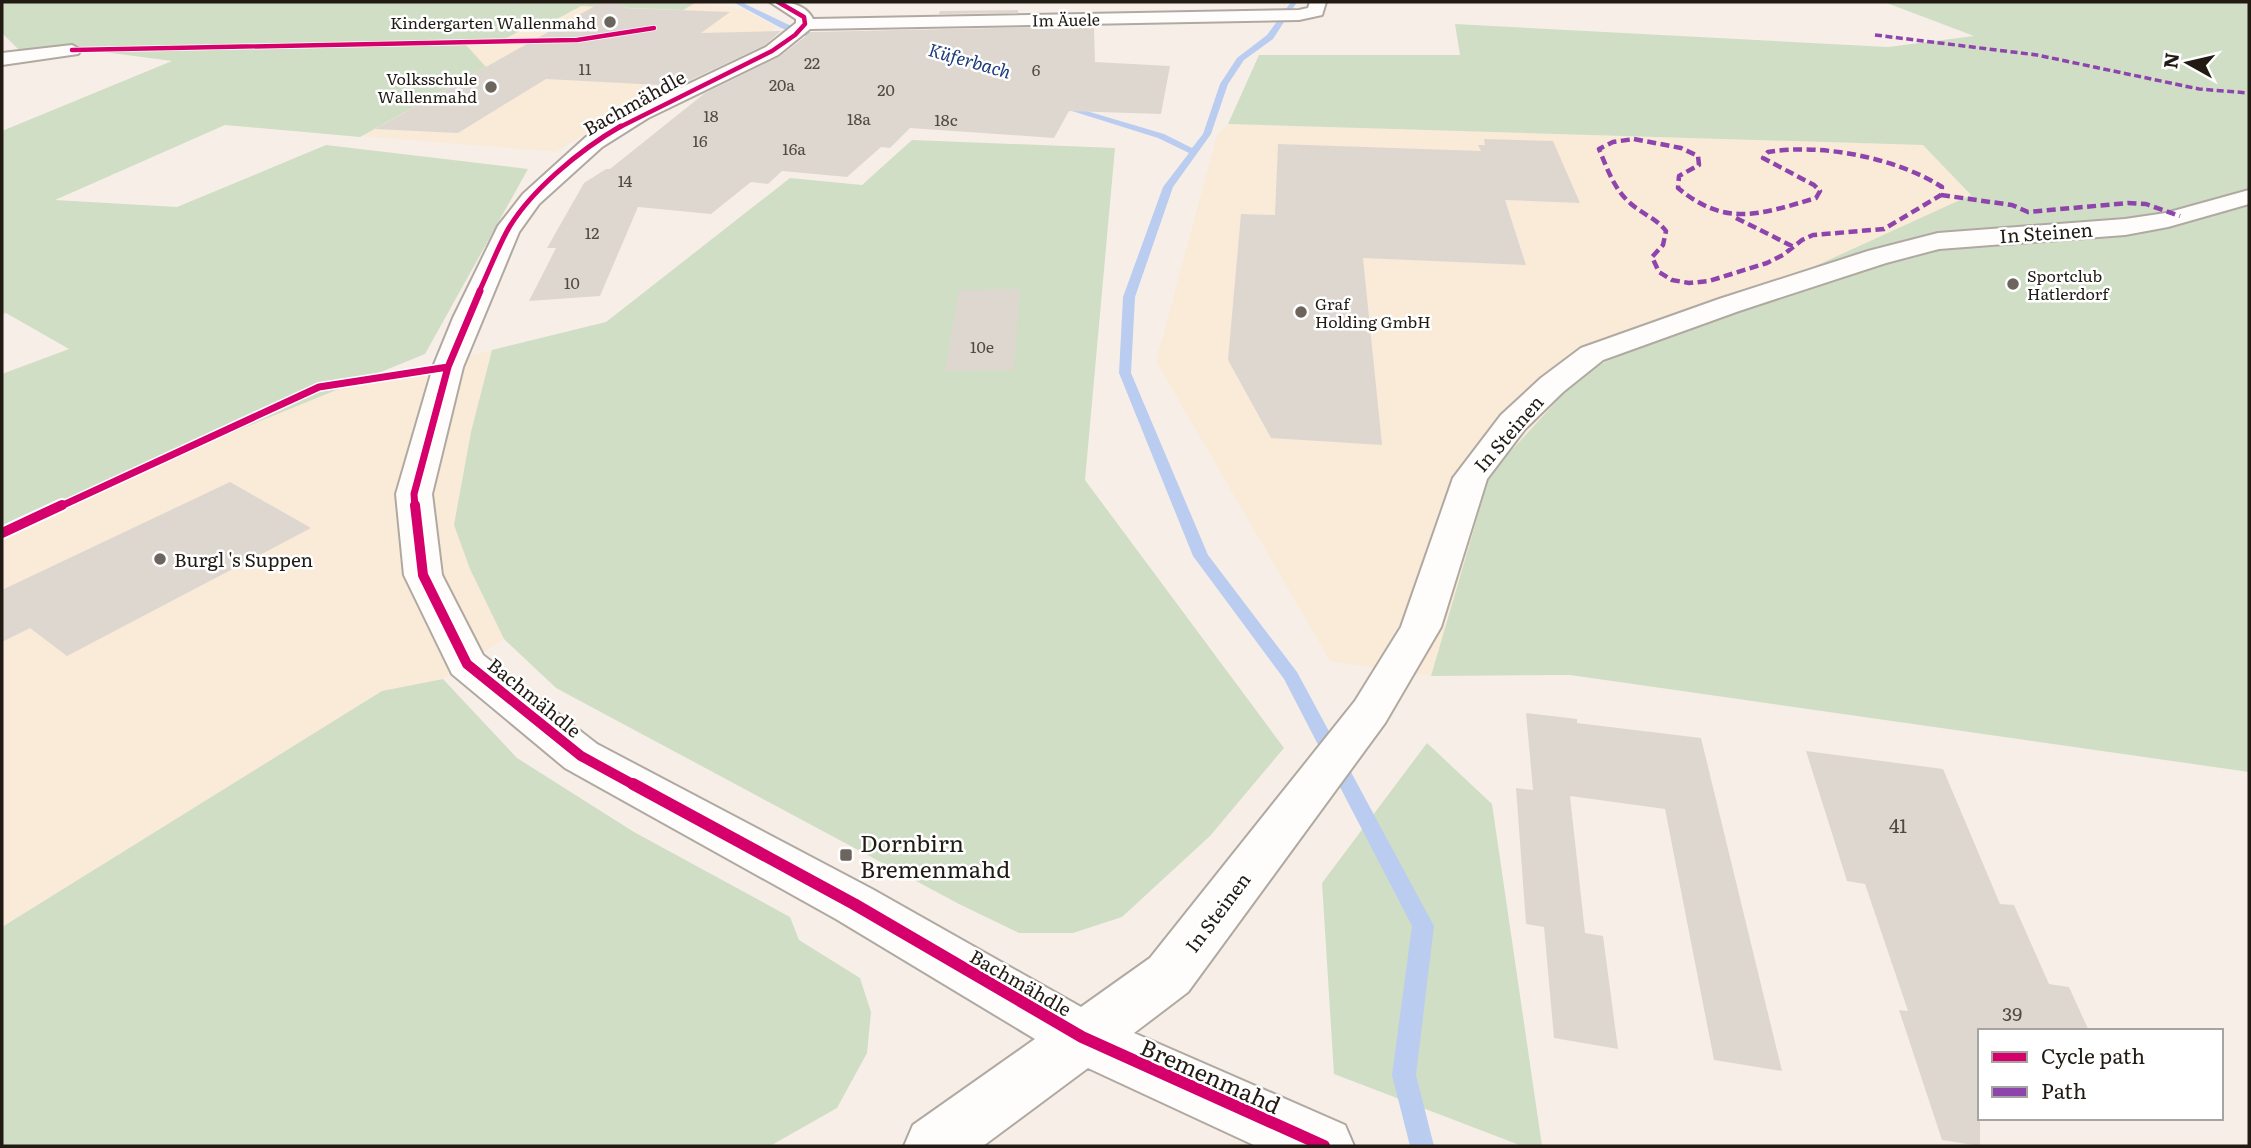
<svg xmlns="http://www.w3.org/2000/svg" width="2251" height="1148" font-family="Literata,serif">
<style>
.built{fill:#faead8}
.green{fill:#d0dec5}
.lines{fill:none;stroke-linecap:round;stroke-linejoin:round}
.stream{fill:#bacdf1;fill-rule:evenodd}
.building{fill:#ded7d0}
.minor-casing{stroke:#b0a9a2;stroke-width:4}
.minor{fill:#fefdfb;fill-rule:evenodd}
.quiet-far1{stroke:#8e44ad;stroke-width:3.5;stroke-dasharray:7 3.5;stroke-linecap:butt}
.quiet{stroke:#8e44ad;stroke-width:4.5;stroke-dasharray:9 4.5;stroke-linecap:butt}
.cycleway-far4-casing{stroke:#fff;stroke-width:6}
.cycleway-far3-casing{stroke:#fff;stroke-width:8}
.cycleway-far2-casing{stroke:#fff;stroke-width:10}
.cycleway-far1-casing{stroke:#fff;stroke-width:14}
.cycleway-casing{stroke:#fff;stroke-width:17}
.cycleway-far4{stroke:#d6006c;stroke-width:4.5}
.cycleway-far3{stroke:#d6006c;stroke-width:5}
.cycleway-far2{stroke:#d6006c;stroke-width:7}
.cycleway-far1{stroke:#d6006c;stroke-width:10}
.cycleway{stroke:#d6006c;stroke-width:12}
.poi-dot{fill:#6c655e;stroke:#fff;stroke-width:2.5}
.labels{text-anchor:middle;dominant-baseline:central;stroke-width:5;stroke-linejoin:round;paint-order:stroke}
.far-street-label{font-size:16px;fill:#211b14;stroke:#fff}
.far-poi-label{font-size:16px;fill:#211b14;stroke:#fff;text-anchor:end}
.number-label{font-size:16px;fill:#504a43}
.far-water-label{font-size:18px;font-style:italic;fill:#1c3b7c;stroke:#fff}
.street-label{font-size:19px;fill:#211b14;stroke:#fff}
.poi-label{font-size:19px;fill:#211b14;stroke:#fff;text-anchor:start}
.near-number-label{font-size:19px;fill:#504a43}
.near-poi-label{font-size:23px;fill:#211b14;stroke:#fff;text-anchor:start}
.near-street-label{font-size:23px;fill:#211b14;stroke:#fff}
</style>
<rect width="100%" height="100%" fill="#f7efe7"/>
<path class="built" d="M498,2H692L742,9L776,27L766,36L769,39L749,53L603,122L556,152L225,125Z
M1228,124L1924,145L1971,196L1583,372L1490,474L1431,676L1330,661L1156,361L1217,135Z
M492,350L471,432L470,569L504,639L443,679L382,691L2,927V539L320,392Z"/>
<path class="green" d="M2,2H697L683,10L581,6L555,20L542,19L503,40L404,42L396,46L466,45L486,67L360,137L225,125L55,200L177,207L326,145L528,169L425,354L2,526V374L69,349L6,313L2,314V131L172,61L74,48L24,55L2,33Z
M1884,2H2249V772L1570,675L1431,676L1490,474L1583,372L1971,195L1923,145L1228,124L1259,55H1460L1455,24L1888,47L1974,36Z
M912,140L1115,148L1085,480L1284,748L1210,836L1122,917L1073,933H1019L959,904L556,688L504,639L470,569L454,525L471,432L492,350L606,322L790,178L862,185Z
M443,679L517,758L634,832L790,917L799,940L860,978L871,1012L867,1053L837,1108L770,1146H2V927L382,691Z
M1427,743L1492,804L1542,1146H1522L1334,1074L1322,883Z"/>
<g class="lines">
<path class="stream" d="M733,2H741L787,24L831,40L824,42L781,28Z
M1291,2H1297L1273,39L1244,60L1228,84L1211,134L1173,187L1135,297L1131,373L1208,555L1297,672L1434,926L1416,1075L1434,1146H1410L1392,1075L1412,926L1284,679L1193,556L1119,373L1123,297L1163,187L1189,153L1158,138L1056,106L1063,104L1164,134L1192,148L1203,134L1220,84L1237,58L1267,35Z"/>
</g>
<path class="building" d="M602,2H620L624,8L730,12L701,33L781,31L765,45L678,86L546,79L458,133L375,129Z
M1018,10V13L939,14L940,11Z
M1037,27L1094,28L1095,62L1170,66L1161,114L1069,111L1054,138L910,128L890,148L881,147L847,177L782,171L768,184L751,182L711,214L638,207L600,296L529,301L556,248H547L584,183L606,169H610L705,93L779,57L811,32Z
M1484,139L1553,141L1580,203L1505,200L1526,265L1363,258L1382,445L1271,438L1228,360L1241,214L1275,215L1278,144L1481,151L1478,145H1485Z
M1020,289L1014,370L945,371L959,290Z
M230,482L311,528L67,656L30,628L2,642V590Z
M1526,713L1577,719V723L1701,738L1782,1071L1714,1060L1665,809L1570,796L1585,933L1603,936L1618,1049L1554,1038L1544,927L1526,924L1516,788L1533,790Z
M1806,751L1943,769L2000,904L2014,905L2049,984L2069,987L2089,1031H1980V1146L1942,1140L1899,1010L1908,1011L1865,884L1847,881Z"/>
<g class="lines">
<defs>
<path id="minor" d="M770,2C785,1 805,3 813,19L1299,10L1308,8L1310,2H1326L1322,15L1299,20L810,29L778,55L648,118L602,147L539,204L519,232L463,367L432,494L442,575L483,655L597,744L872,889L1081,1007L1150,958L1355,701L1401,627L1453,478L1501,415L1541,378L1581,348L1719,299L1868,251L1938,233L2125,219L2166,213L2249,190V204L2168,227L2125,235L1939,249L1886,263L1739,311L1603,360L1563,392L1525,429L1487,479L1441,627L1385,723L1188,992L1134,1033L1345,1125L1354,1146H1256L1088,1068L983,1146H904L913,1125L1035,1039L836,919L565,768L452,674L404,575L396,494L433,367L453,318L498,226L523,194L586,137L634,110L766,47L796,23V19Z
M72,45L81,50L78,54L2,65V53Z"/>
</defs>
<use href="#minor" class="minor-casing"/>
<use href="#minor" class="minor"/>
<path class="quiet-far1" d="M1875,35L2037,55L2199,89L2249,93"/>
<path class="quiet" d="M1634,139L1681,148L1698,156L1699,165L1679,176L1678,188C1726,228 1761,214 1816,198L1820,191L1814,185L1763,158L1768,152C1821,143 1897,158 1942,187L1941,195L1884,229L1813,235L1802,240L1783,255L1767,263L1709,281L1689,283L1672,280L1659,272L1652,257L1663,245L1666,231C1656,218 1642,214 1630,203C1614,189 1607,168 1599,149L1613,142Z
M1941,195L2012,205L2028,212L2128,203L2146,204L2180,216
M1736,218L1794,247"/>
<defs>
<path id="cycleway-far4" d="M72,50L577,40L654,28
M618,128L772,51L795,35L805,24L804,17L778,2"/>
<path id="cycleway-far3" d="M479,292C488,273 496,252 506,233C528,192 581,149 621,126"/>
<path id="cycleway-far2" d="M59,507L319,387L448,367
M415,507L414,494L448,367L480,291"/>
<path id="cycleway-far1" d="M415,505L423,575L467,664L581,756L636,786
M2,533L62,505"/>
<path id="cycleway" d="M633,784L854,904L1082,1037L1324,1146"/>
</defs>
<use href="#cycleway-far4" class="cycleway-far4-casing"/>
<use href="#cycleway-far3" class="cycleway-far3-casing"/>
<use href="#cycleway-far2" class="cycleway-far2-casing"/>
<use href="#cycleway-far1" class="cycleway-far1-casing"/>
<use href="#cycleway" class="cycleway-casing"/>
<use href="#cycleway-far4" class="cycleway-far4"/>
<use href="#cycleway-far3" class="cycleway-far3"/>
<use href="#cycleway-far2" class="cycleway-far2"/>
<use href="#cycleway-far1" class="cycleway-far1"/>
<use href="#cycleway" class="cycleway"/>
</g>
<g class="poi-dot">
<circle cx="610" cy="22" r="7"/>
<circle cx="491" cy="87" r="7"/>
<circle cx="2013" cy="284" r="7"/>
<circle cx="1301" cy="312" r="7"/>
<circle cx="160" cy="559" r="7"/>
<rect x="839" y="848" width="14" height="14" rx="3.5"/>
</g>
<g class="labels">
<g class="far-street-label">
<text transform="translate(1066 19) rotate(-1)">Im Äuele</text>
</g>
<g class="far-poi-label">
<text x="596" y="22">Kindergarten Wallenmahd</text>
<text x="477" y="78">Volksschule<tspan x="477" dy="18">Wallenmahd</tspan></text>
<text x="2027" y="275" text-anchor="start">Sportclub<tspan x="2027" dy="18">Hatlerdorf</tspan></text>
<text x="1315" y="303" text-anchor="start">Graf<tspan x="1315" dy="18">Holding GmbH</tspan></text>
</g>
<g class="number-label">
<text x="812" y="62">22</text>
<text x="585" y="68">11</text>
<text x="1036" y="69">6</text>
<text x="782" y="84">20a</text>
<text x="886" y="89">20</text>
<text x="711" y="115">18</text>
<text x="859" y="118">18a</text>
<text x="946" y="119">18c</text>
<text x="700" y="140">16</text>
<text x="794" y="148">16a</text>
<text x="625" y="180">14</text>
<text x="592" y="232">12</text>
<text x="572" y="282">10</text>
<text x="982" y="346">10e</text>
</g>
<g class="far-water-label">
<text transform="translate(970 60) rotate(16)">Küferbach</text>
</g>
<g class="street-label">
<text transform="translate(634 102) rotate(-29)">Bachmähdle</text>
<text transform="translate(2046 232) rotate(-4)">In Steinen</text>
<text transform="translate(1508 433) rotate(-49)">In Steinen</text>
<text transform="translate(535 697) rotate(39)">Bachmähdle</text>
<text transform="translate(1217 912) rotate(-53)">In Steinen</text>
<text transform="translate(1021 982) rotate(30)">Bachmähdle</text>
</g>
<g class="poi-label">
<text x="174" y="559">Burgl 's Suppen</text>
</g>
<g class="near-number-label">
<text x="1898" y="825">41</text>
<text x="2012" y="1013">39</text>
</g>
<g class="near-poi-label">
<text x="860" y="842">Dornbirn<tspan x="860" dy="26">Bremenmahd</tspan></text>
</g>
<g class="near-street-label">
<text transform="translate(1211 1075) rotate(24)">Bremenmahd</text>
</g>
</g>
<rect width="2251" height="1148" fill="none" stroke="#211b14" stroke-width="7"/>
<rect x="1978" y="1029" width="245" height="91" fill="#ffffff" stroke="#a6a4a1" stroke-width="2"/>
<rect x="1992" y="1052" width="35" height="10" fill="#d6006c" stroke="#a6a4a1" stroke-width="2"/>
<text x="2041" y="1064" font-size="21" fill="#211b14">Cycle path</text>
<rect x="1992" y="1087" width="35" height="10" fill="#8e44ad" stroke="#a6a4a1" stroke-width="2"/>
<text x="2041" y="1099" font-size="21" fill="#211b14">Path</text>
<g transform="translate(2188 63) rotate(278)" stroke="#ffffff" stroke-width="5" paint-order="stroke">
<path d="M0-5L12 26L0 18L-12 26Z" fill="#211b14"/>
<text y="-10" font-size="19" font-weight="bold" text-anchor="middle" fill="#211b14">N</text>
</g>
</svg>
